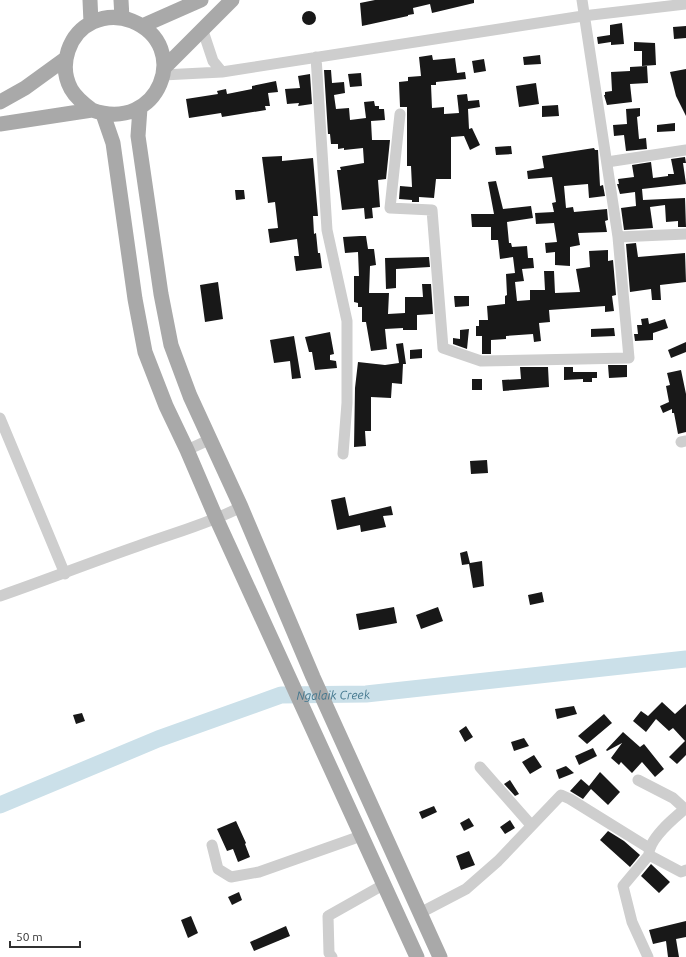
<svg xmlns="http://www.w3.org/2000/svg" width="686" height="957" font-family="Ubuntu,sans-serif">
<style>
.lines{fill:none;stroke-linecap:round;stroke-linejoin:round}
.river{stroke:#cbe0e9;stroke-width:17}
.building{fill:#181818}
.minor{stroke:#cecece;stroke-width:11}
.major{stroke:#a9a9a9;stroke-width:15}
.labels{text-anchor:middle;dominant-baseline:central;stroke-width:4;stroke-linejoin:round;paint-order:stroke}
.water-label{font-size:12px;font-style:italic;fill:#43778e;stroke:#fff}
</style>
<rect width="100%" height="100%" fill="#fff"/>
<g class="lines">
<path class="river" id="s1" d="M0,805L158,739L281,695L366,694L686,659"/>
</g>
<path class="building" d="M375,0H474V3L432,13L430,4L413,8L414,14L408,15V16L362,26L360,3Z
M302 18a7 7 0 1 1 14 0a7 7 0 1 1-14 0Z
M622,23L624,44L611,45V42L598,44L597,37L610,35V25Z
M686,26V38L674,39L673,27Z
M634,42L655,43L656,65L642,66V51H634Z
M432,55L433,60L455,58L457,73L465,72L466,79L436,82V85H431L432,108L444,107V114L459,113L457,95L467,94L468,101L479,100L480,107L468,109L469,129L472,128L480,145L470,150L464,136L451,137V179H436L434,198L419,197V202H412V200L399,199L400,186L412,187L411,166H407V107H400L399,82L408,81V77L421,76L419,57Z
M540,55L541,64L524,65L523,57Z
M484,59L486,71L474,73L472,61Z
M647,66L648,83L630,84L632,102L607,105L604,95H605V92L612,91L611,72L630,71V67Z
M686,69V116L676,96L670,72Z
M324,70H331L332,83L344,82L345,93L334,95L336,109L349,108L350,120L366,118L364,102L374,101L375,106H379V109H384L385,120L371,121L372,140H390L386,179L378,180L380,207L372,208L373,218L365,219L364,208L342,210L337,170H341L340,167L364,163L363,148L344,150V148L338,149V144H331L330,134H328Z
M361,73L362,86L350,87L348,74Z
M310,74L312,104L298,106L299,103L287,104L285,89L300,88L298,76Z
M276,81L278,92L268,93L270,106H265L266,110L222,117L221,113L189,118L186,99L218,94L217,91L226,89L227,94L252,89V86Z
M536,83L539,104L519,107L516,86Z
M558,105L559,116L542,117V106Z
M640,108V116L637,117L639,139L646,138L647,149L626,151L624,135L614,136L613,125L627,124L626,109Z
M675,123V131L657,132V125Z
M511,146L512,154L496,155L495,147Z
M594,148L595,150H598L600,186L603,185L605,196L589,198L588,184L564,186L566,208L573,207L574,212L607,209L608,220L605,221L607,232L578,233L580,245L570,247V266L555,265V252L546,253L545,243L557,242L554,223L536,224L535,213L554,212L552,203L556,202L552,177L528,179L527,171L544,168L542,156Z
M282,156V161L313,158L318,216H313L314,234L316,233L318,253H320L322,268L296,271L294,256H299L297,239L270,243L268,229L278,228L275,202L268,203L262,157Z
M685,157L686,163H683L686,184L642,189L643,200L685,198L686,227H678V221L666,222L665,205L650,207L653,228L624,230L621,208L636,206L635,192L620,194L617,184H619L618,179L634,177L632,165L651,162L653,178L668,176V174H674L671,159Z
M496,181L503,209L531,206L533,218L507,222L509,243H511L512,247L527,246L528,258H533L534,268L522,269L524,281L515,282L517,301L530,300V290H545L544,271H554L555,293L580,292L576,269L590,267L589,251L608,250V261L613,260L616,295L612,296L614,311L605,312V306L549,310L550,322L539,323L541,341L534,342L533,334L506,336V339L491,340V354H482V336H476V326H479V320H488L487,306L505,304V296L507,295L506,274L515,273L513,257L500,259L498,240H491V227H472L471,214H494L488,182Z
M235,190H244L245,199L236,200Z
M360,236H366L368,249H374L376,265L370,266L369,293H389L388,314L405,313V297H423L422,284H431L433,314L417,315V330H403V328L385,329L387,349L371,351L366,322H362V307H358V303L354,302V276H359L358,252L345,253L343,237Z
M636,243L638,257L685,253L686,282L660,285L661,300H652L651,289L630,292L626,244Z
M429,257L430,267L396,269V288L386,289L385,258Z
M218,282L223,319L205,322L200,285Z
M454,296H469V306L455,307Z
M648,318L649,324L665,319L668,328L653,333V340L635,341L634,334H638L637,325H642L641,319Z
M614,328L615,336L591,337V329Z
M469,329L467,349L453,344V338L460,339V330Z
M330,332L334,354L330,355V360L336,361L337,368L315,370L312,352H309L305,337Z
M294,336L301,378L292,379L290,361L274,363L270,340Z
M686,342V352L671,358L668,350Z
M403,343L406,364H403L402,384L392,383L391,398L371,397V431H365L366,446L354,447L355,388L358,362L385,365L399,363L396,344Z
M422,349V358L410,359V350Z
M608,365H627V377L609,378Z
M520,367H548L549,387L503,391L502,380L521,379Z
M564,367H573V372H597V378H592V382H583V379L564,380Z
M681,370L686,394V432L678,434L674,413H672V409L663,413L660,406L669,402L666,386L670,385L667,373Z
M472,379H482V390H472Z
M487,460L488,473L471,474L470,461Z
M345,497L349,516L391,506L393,515L383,516L386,527L361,532L360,525L337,530L331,500Z
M467,551L470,563L482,561L484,586L473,588L469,564L462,565L460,553Z
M542,592L544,602L530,605L528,595Z
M394,607L397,623L359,630L356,614Z
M438,607L443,621L421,629L416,615Z
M662,702L675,714L686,704V755L677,764L669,757L685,741L673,728L669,731L656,719L646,732L633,721L641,711L648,716Z
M574,706L577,714L557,719L555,709Z
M82,713L85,721L76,724L73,715Z
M604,714L612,723L587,744L578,736Z
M466,726L473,737L465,742L459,731Z
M623,732L640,747L644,744L664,769L655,777L642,762L632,773L621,762L619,765L611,758L622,743L607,751L606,750Z
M524,738L529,746L514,751L511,742Z
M593,748L597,756L579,765L575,756Z
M534,755L542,767L530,774L522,762Z
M566,766L574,773L559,779L556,770Z
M600,772L620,792L608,805L591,789L583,799L570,791L581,779L589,786Z
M510,780L519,794L515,796L504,784Z
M434,806L437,812L422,819L419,812Z
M469,818L474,826L464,831L460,823Z
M510,820L515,828L505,834L500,827Z
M236,821L246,843L245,844L250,857L238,862L233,849L227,851L217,829Z
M608,831L624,841L640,855L630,867L600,840Z
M469,851L475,865L461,870L456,856Z
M651,864L670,882L659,893L641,876Z
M239,892L242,900L232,905L228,897Z
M191,916L198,933L188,938L181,920Z
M686,921V937L676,939L679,957H668L666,941L653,944L649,930Z
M286,926L290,936L254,951L250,942Z"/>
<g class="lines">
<path class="minor" d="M203,31L213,61L222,72
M316,57L327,230L347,321V403L343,454
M163,75L222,72L583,16L686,4
M400,114L390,208L432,210L443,348L481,361L629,358L618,237L582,0
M607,162L686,150
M618,237L686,234
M0,418L65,574
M681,442L686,441
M187,450L211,439
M0,596C46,580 92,562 138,546C173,533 208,524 241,507
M480,767L531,825
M638,780L673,798L685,809
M212,845L218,869L231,877L259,872L361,836
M649,855L681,872L686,870
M420,913L466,889L498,861L561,795L570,799L649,848
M332,957L329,953L328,916L383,885
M648,957L632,922L623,886L649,855C648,839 674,818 686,808"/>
<path class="major" d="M90,0L91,23
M121,0L122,18
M142,26L201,0
M164,68L232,0
M0,102L25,88L65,59
M140,108L138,136L161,294L171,345L190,396L241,507L313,677L440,957
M103,114L113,143L135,299L145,352L166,406L187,450L217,520L417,957
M0,124L92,110C159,134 193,46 132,21C119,16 106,16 93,22C69,33 58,65 71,89C76,98 84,104 92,110"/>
</g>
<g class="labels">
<g class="water-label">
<text stroke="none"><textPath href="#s1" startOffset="354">Ngalaik Creek</textPath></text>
</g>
</g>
<path d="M10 941v6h70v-6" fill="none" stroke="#313131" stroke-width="2"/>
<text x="16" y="941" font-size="12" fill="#313131" stroke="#ffffff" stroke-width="3" paint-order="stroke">50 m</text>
</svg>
